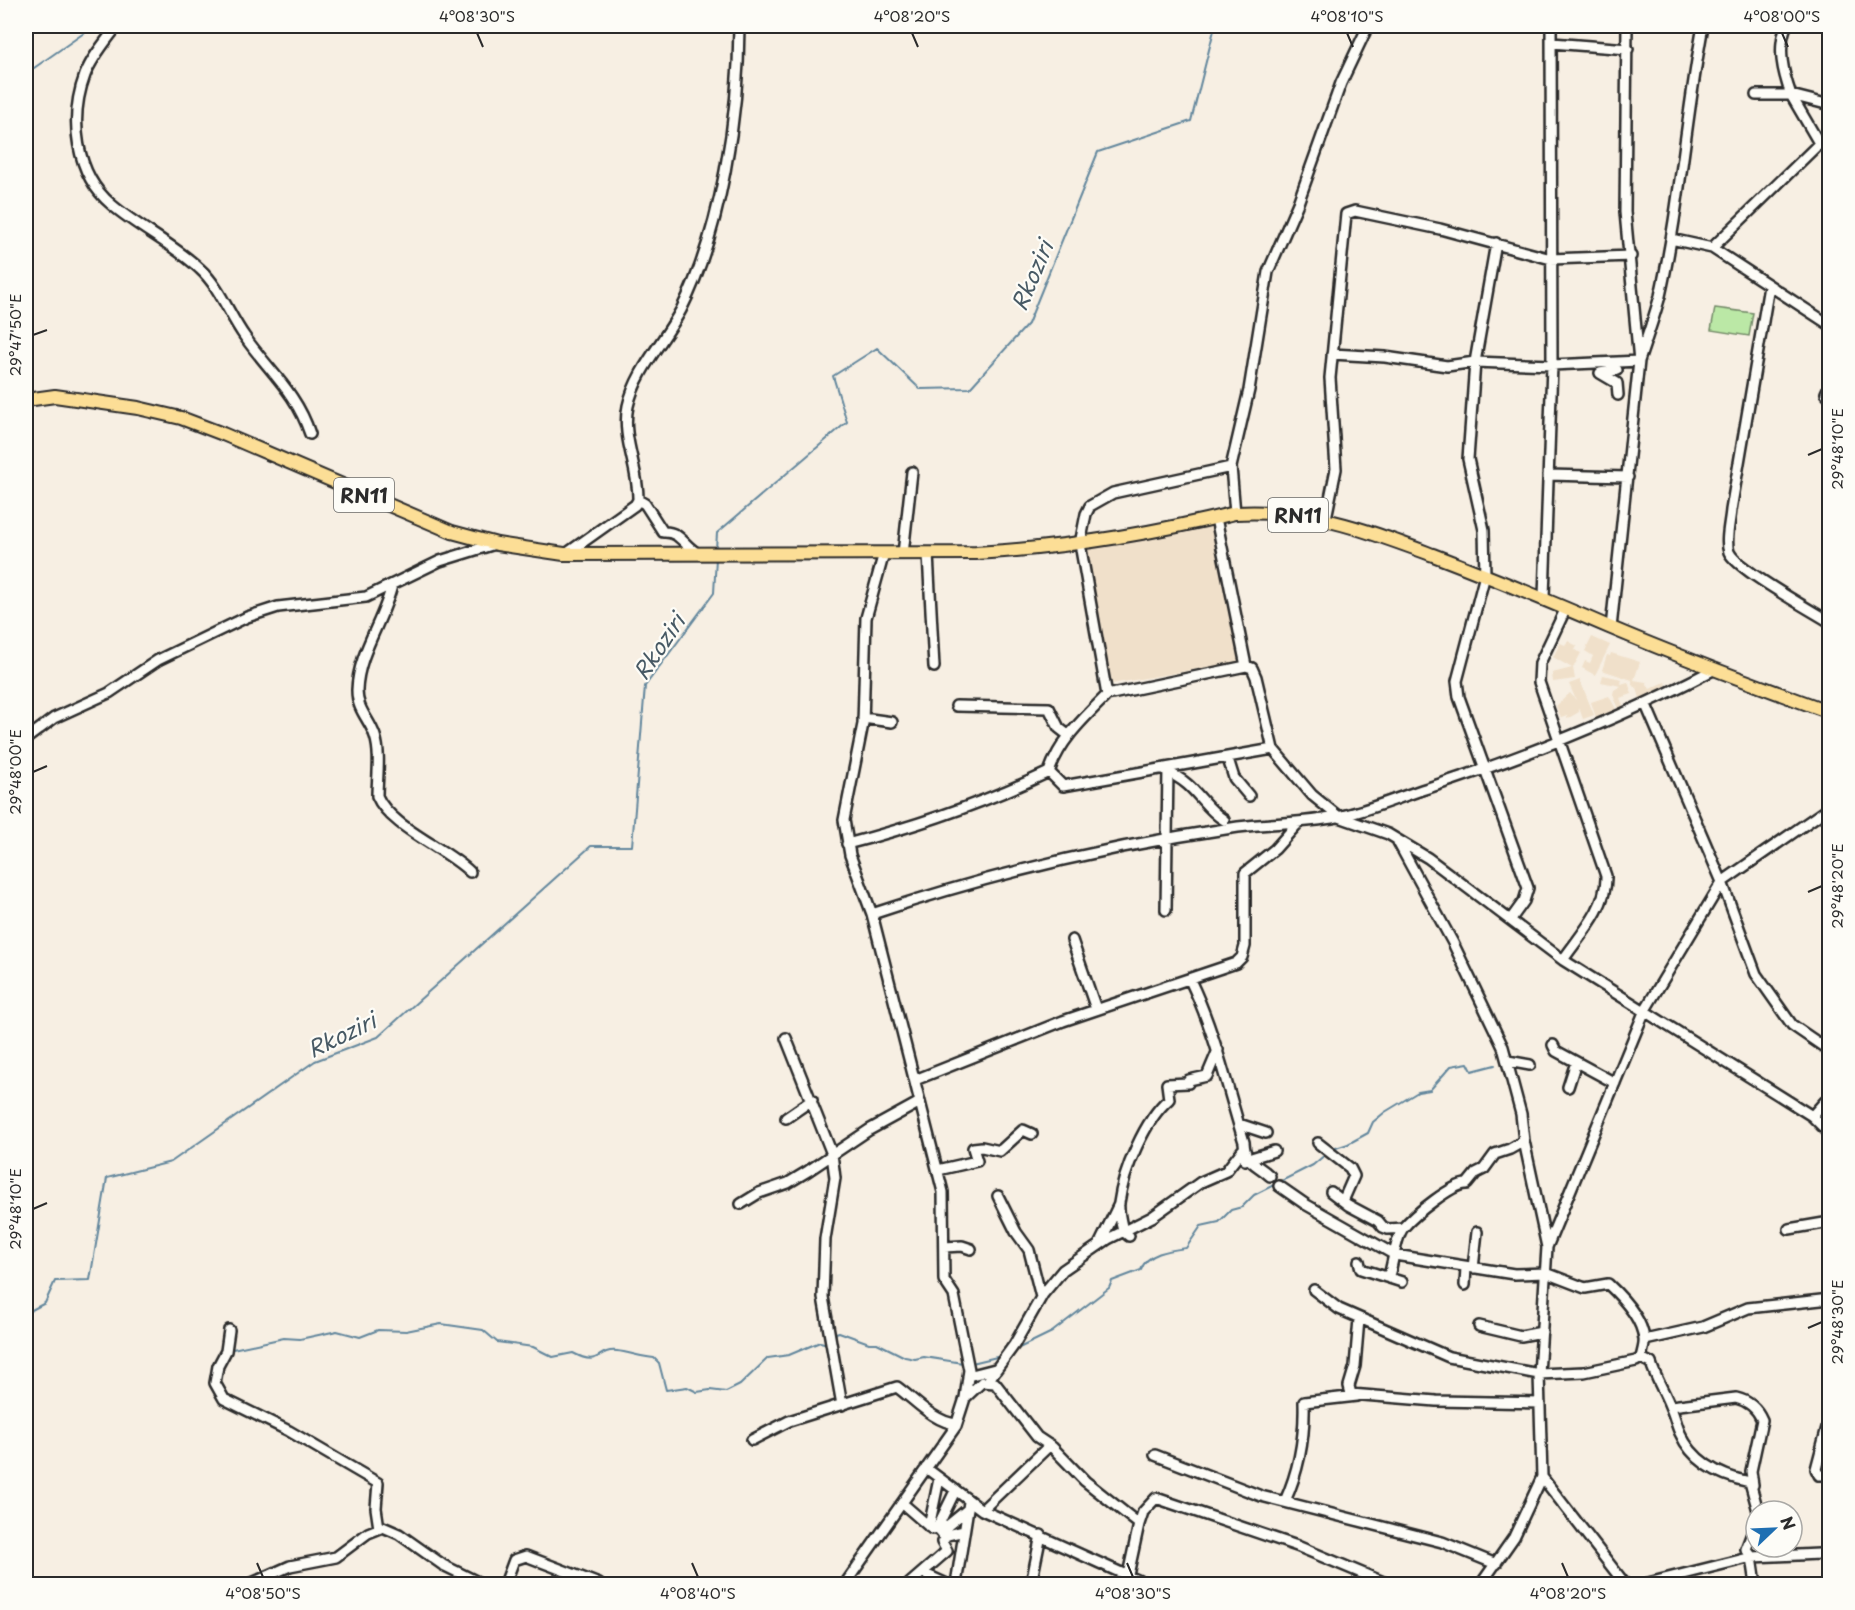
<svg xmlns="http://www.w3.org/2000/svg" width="1855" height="1610" font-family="'Playpen Sans',sans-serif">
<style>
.built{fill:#f0e0ca}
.green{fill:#bbe8a6;stroke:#738a68;stroke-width:1.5}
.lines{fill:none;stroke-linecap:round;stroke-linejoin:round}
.stream{stroke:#63879d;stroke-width:2}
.minor-casing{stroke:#2b2b2b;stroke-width:14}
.major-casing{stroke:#2b2b2b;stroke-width:16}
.minor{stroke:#fdfcf7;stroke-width:9}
.major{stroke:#fcde96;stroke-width:12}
.ticks{fill:none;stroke:#2b2b2b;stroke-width:2}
.labels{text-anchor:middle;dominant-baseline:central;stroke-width:4.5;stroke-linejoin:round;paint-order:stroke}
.shield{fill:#fdfcf7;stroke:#6a6a68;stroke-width:1.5}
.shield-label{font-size:20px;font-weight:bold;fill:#2b2b2b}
.water-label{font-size:22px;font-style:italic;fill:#475964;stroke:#fdfcf7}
.neatline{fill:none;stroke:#2b2b2b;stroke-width:2}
.ticks-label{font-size:15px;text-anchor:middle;fill:#2b2b2b}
</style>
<rect width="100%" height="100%" fill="#f7efe3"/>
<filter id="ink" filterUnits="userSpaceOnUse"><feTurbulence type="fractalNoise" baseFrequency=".0167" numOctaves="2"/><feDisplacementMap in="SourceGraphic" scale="12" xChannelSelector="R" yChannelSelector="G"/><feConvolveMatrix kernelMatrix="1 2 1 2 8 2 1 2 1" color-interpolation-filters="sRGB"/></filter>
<g filter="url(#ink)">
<path class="built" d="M1213,520L1239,662L1111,684L1084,545Z
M1592,637L1610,645L1595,675L1582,668L1585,661L1590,663L1593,656L1585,651Z
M1568,641L1577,646L1575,650L1581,653L1573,668L1575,679L1553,682L1552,673L1572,668L1553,657L1560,643L1565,645Z
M1611,653L1640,662L1634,680L1646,682L1650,689L1665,682L1669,691L1641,702L1637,688L1632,685V680L1602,670L1607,655L1610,656Z
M1603,675L1622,679L1621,684L1628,682L1632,694L1620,698L1625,711L1619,713L1613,694L1614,690L1621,686L1601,682Z
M1580,680L1594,715L1583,719L1579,708V712L1567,719V716L1561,718L1556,706L1570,693L1576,700L1569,684Z
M1609,696L1617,711L1596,718L1591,702Z"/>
<path class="green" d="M1715,308L1753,313L1749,336L1711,330Z"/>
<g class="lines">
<path class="stream" d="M26,70L34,68L94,26
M716,549L717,533L847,422L833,376L877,348L920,389L970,388L1028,324L1098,152L1191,121L1215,26
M1330,1150L1348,1144L1368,1133L1373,1122L1385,1112L1418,1092L1430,1090L1451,1066L1468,1063L1472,1071L1495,1065
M26,1313L45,1303L55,1281L90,1280L107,1178L171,1162L315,1061L378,1037L591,846H632L645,686L714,593L716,558
M835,1339L836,1333L839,1332L869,1343H877L905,1357L915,1359L924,1357L963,1363
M228,1350L284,1338L300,1339L337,1331L360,1337L378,1330L406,1331L441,1324L483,1330L497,1342L533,1347L553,1357L573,1353C601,1368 595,1349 617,1351C628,1352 641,1357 654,1358L659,1363L666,1390L687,1387L697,1392L710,1390L726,1392L740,1385L768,1358L789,1355L820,1342L828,1344
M1015,1350L1052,1332L1109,1288L1112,1281L1141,1270C1146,1253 1171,1250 1186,1248L1201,1226L1219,1222L1231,1210L1242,1207L1254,1195L1313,1165L1326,1154
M972,1363L1001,1356"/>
<defs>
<path id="minor" d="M117,26C106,41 92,57 85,75C69,118 75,174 112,205C139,228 175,245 200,269C220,287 229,315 245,337C268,370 297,393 310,434
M1552,43L1628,49
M1756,95H1791C1783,72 1777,49 1786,26
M1819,143L1791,95L1830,105
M1671,239L1712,248L1830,325
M1496,243L1475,362L1468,459L1484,530L1485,575L1457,681L1459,697L1528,888L1524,901L1511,919
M1712,248L1830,133
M1769,286L1731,510C1730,522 1725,541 1729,552C1736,569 1811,610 1830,622
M1332,354L1385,357L1447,366L1475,362L1552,365L1639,361C1646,340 1654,318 1660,296C1680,207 1686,115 1703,26
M1617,370L1600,373L1617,383L1618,395
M1830,384L1826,393L1830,397
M1231,467L1113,493L1090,506L1086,514L1080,544L1107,695L1246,666
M1548,475L1628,477
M638,500L645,504L663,532C680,531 683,545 697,553
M1235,513L1231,467L1249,390L1268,272L1298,203L1341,83L1368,26
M1216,518L1246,666L1252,668L1256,677L1273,749L1312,795L1339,817L1388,834L1428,858L1563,960L1812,1116L1830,1134
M1326,518L1336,469L1330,378L1346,214L1355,211L1440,229L1551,259L1631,256
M566,554L635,505L638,500C639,468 621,438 628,406C636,370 664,342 681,310C721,231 739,114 739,26
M903,554L912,472
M928,554L934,667
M392,585C384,620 358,653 357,690C357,711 369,718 375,736C381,754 377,778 377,796C390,827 446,848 470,872
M1544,597L1552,365L1551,26
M1611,628L1639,361L1625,212L1627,26
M1646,705L1722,882L1756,974L1792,1025L1830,1051
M956,706L1049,708L1059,728L1068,735
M863,718L892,722
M26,739L54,718L109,693L158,660L247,617L278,607L366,597L440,561L495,544
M1228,759L1234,778L1249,796
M1049,772C1060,740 1083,719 1107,695
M1167,772C1197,784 1201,806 1224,820
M1398,842L1453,943L1503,1047L1521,1114L1524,1141L1547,1247
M847,844C917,826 984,803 1049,772L1063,786L1273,749
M1166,910L1168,768
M872,914C991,874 1114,845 1238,827C1271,823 1305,823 1337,817C1368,811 1399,797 1428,788C1527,756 1621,718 1713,670
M1072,940L1096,1009
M1563,960C1580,935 1607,908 1606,876L1539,682L1540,663L1566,608
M1190,980C1215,1032 1227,1087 1244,1142C1245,1164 1255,1162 1270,1176
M786,1038L832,1154L835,1178L825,1239L823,1297L842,1405
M1553,1045L1556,1051L1615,1083
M1508,1061L1530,1065
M915,1080L1063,1021L1236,963L1242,957L1245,946V873L1275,849L1299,822
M1568,1087L1576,1062
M1812,1116L1830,1096
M786,1118L812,1100
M1239,1124L1266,1133
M1318,1143L1350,1168L1354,1176L1343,1201
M1245,1160L1274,1151
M938,1170L977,1161L973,1148L982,1147L1000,1151L1023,1130L1032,1134
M1279,1186L1305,1204L1395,1255L1514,1274L1546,1273L1585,1288L1608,1284C1622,1297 1642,1319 1644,1339C1645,1345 1642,1352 1641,1358L1636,1361L1584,1372L1539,1374L1449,1357L1339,1309L1314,1290
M1331,1192L1348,1205L1378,1221L1383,1227L1388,1229L1403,1228
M998,1196L1016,1232L1029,1250L1041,1297
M741,1204L759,1193L788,1183L808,1171L869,1130L920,1102
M1789,1229L1830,1222
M1129,1236L1123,1231C1121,1222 1118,1212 1119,1203C1123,1172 1145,1119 1169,1099L1167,1084L1188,1083L1189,1080L1207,1076L1218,1050
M1100,1243L1119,1204
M944,1247L962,1246L971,1249
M1359,1261L1361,1269L1402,1282
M1473,1268L1477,1232
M1386,1277L1390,1272C1393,1261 1397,1235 1403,1228C1414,1215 1453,1183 1467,1184L1476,1173L1484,1169L1495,1154L1510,1149L1524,1141
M1465,1285L1466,1267
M1359,1319L1355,1366L1349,1386L1351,1394L1436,1401L1540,1403
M1479,1326L1521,1336L1542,1332
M229,1330L226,1351L218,1366L215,1383L224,1399L289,1431L378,1483L376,1508L379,1528
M1645,1340L1703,1327L1748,1308L1830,1299
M1641,1358L1651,1363C1656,1379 1664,1391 1670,1406C1674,1414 1676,1424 1680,1433C1693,1462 1719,1476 1750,1482L1758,1511
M968,1376L995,1369
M987,1382L1014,1345L1043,1294L1063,1270L1108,1239L1152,1217L1201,1182L1226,1171L1244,1148
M965,1398L982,1382L995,1383L1037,1437L1052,1447L1085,1481L1139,1524
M1671,1406L1736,1398C1749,1401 1757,1408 1762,1420L1751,1471L1753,1485
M1830,1416L1816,1469L1819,1475H1830
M752,1440L789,1421L897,1387C915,1400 934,1422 956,1424
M1155,1455L1261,1496L1442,1542L1496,1564
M926,1468L982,1510L1146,1584
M1285,1501C1299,1470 1305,1435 1304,1402L1357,1396
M902,1503L932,1529L937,1528L945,1538L942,1542L947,1551L909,1584
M982,1510L1050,1445
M1756,1523L1746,1549L1752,1557L1756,1584
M929,1527L939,1479
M937,1528L955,1491
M940,1532L968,1509
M943,1536L964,1531
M923,1573L947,1584
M250,1584L290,1566L336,1557L368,1533L383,1527L399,1534L443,1565L482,1584
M505,1584L514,1560L526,1556L599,1584
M845,1584L956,1426L965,1398L969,1370L954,1295L944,1280L943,1192L872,914L850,855L844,820L863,724L866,618L884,553
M956,1584L969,1502
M1031,1584L1041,1535
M1126,1584L1139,1524L1143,1512L1156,1498L1297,1546L1388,1584
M1481,1584L1514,1537L1542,1477
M1625,1584L1542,1477L1539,1374L1547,1247L1645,1010L1722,882L1830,807
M1644,1584L1752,1557L1819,1554L1830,1557"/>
<path id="major" d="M26,400L55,396L138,408L181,418L223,434L452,532L497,544L564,554L976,553C1063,548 1150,534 1235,513C1312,509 1363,529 1433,555C1493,578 1551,602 1609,627C1682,658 1755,685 1830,712"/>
</defs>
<use href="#minor" class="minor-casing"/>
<use href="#major" class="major-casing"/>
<use href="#minor" class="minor"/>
<use href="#major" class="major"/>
</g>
</g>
<path class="ticks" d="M477,33L483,47M912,33L918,47M1347,33L1353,47M1782,33L1788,47M33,335L47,330M1808,455L1822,449M33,772L47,766M1808,892L1822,886M33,1209L47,1203M1808,1328L1822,1322M257,1563L263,1577M692,1563L698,1577M1127,1563L1133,1577M1562,1563L1568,1577"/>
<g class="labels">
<g class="shield">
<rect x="334" y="478" width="60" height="34" rx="4.5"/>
<rect x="1268" y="498" width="60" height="34" rx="4.5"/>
</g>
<g class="shield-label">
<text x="364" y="495">RN11</text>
<text x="1298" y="515">RN11</text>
</g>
<g class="water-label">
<text transform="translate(1031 275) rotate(-67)">Rkoziri</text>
<text transform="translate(658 646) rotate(-56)">Rkoziri</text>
<text transform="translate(341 1034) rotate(-26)">Rkoziri</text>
</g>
</g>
<rect width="1855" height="1610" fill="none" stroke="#fdfcf7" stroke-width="66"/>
<g transform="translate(1774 1529) rotate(67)"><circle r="28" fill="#fdfcf7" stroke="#a9a8a5" stroke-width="1.5"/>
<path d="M0-4.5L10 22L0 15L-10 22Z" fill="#1f6fb2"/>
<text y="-9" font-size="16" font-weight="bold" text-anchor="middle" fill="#2b2b2b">N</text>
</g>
<rect x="33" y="33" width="1789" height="1544" class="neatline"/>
<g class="ticks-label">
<text x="477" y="22">4°08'30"S</text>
<text x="912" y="22">4°08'20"S</text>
<text x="1347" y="22">4°08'10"S</text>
<text x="1782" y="22">4°08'00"S</text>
<text transform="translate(16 335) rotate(-90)" y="5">29°47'50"E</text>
<text transform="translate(1838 449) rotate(-90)" y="5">29°48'10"E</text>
<text transform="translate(16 772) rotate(-90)" y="5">29°48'00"E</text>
<text transform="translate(1838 886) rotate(-90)" y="5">29°48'20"E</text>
<text transform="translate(16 1209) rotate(-90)" y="5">29°48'10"E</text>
<text transform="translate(1838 1322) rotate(-90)" y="5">29°48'30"E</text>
<text x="263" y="1599">4°08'50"S</text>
<text x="698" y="1599">4°08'40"S</text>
<text x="1133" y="1599">4°08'30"S</text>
<text x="1568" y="1599">4°08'20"S</text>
</g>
</svg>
